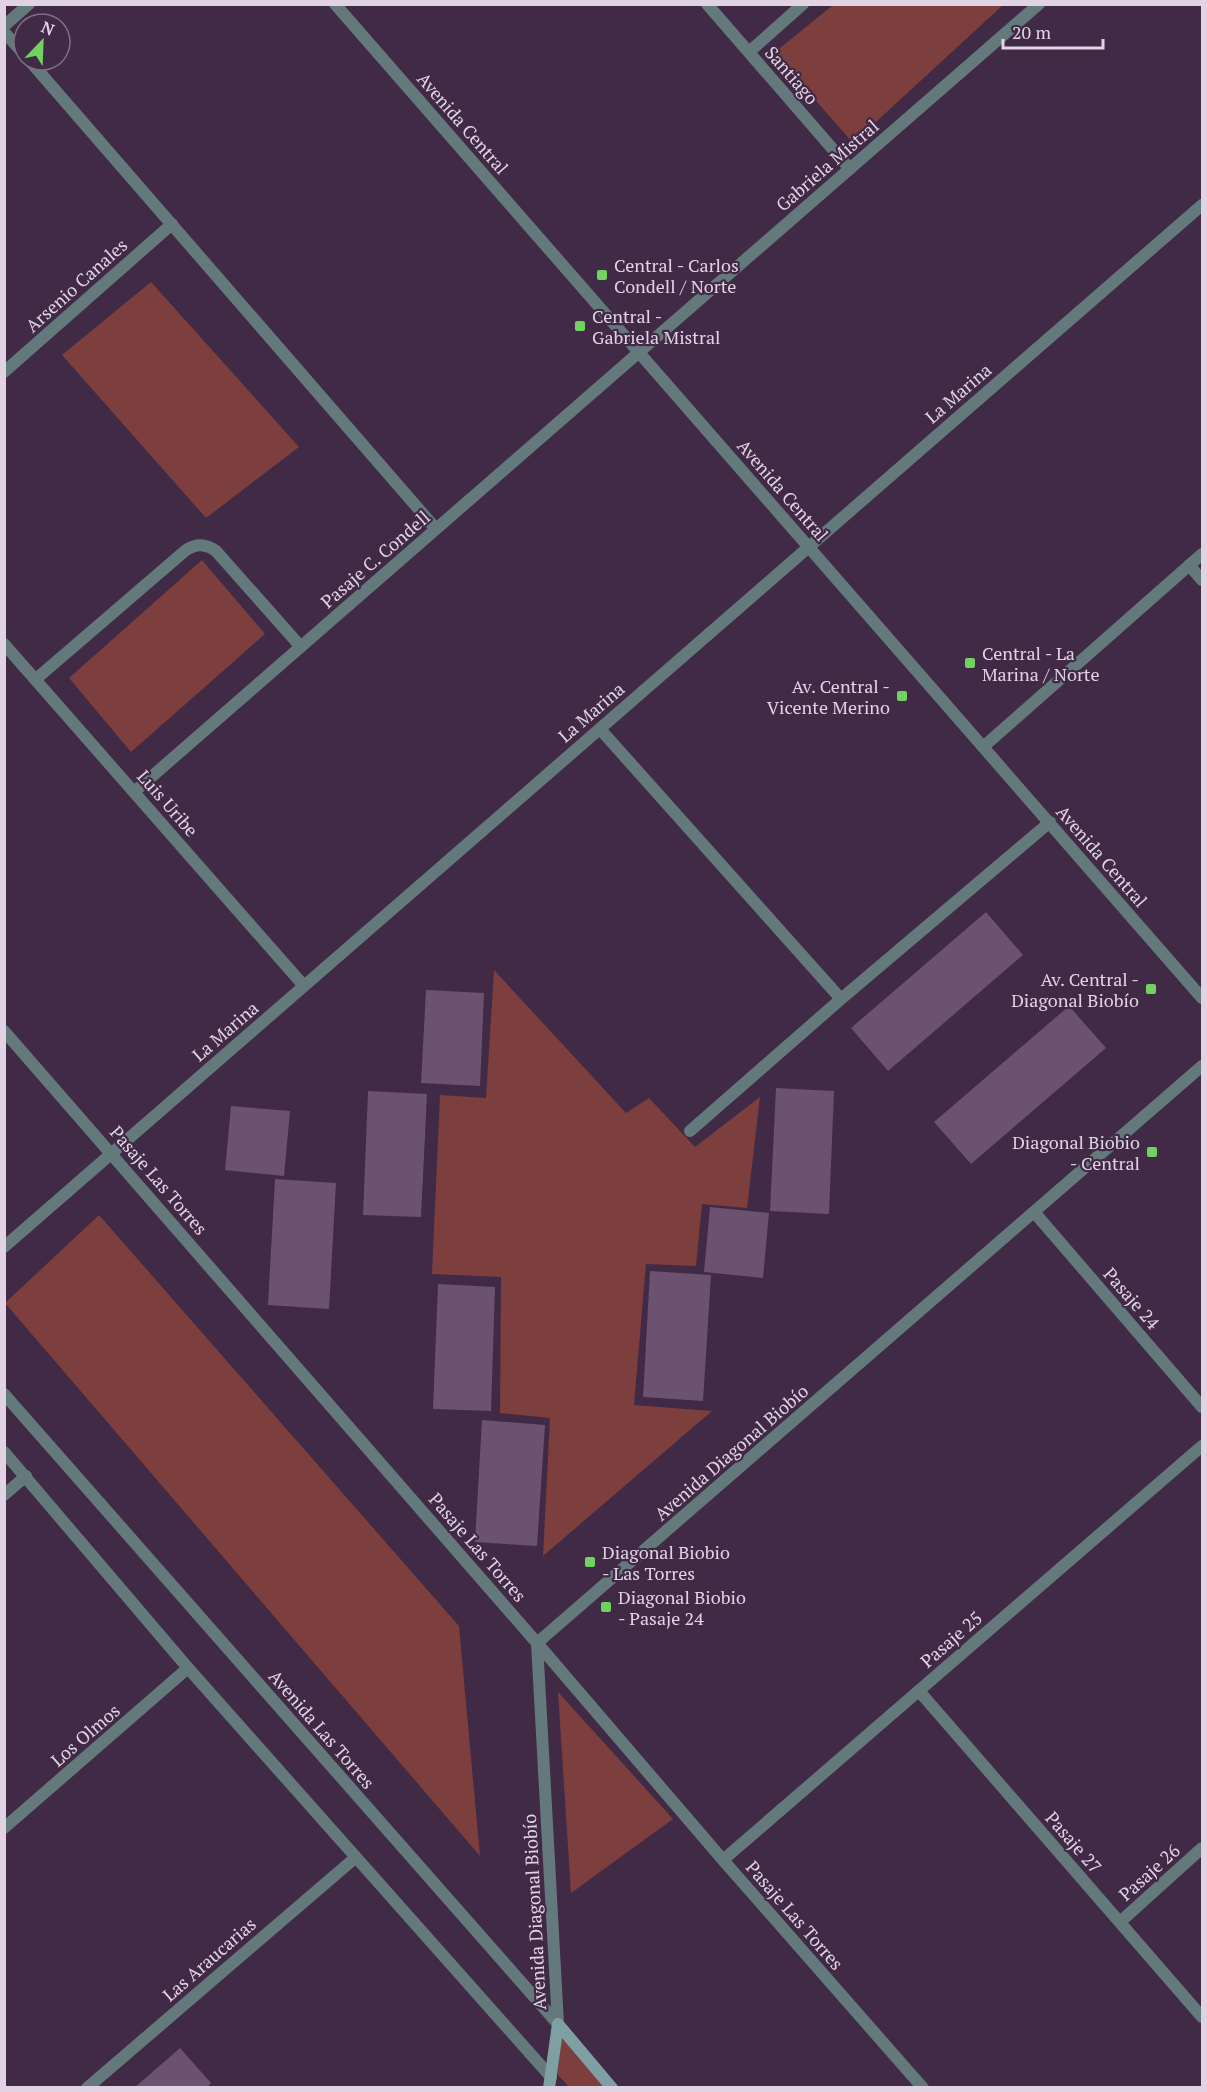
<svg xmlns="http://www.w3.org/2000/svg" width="1207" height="2092" font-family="'PT Serif',serif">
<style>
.green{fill:#7d3e3e}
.building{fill:#6b5270}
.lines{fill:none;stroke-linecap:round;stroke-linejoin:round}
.minor{stroke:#64797b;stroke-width:12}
.tertiary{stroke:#64797b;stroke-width:12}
.secondary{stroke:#7ea0a2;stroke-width:12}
.poi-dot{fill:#70d35f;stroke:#412a45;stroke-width:2}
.labels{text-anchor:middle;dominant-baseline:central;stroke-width:4.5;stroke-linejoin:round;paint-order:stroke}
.street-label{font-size:18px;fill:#e1d3e4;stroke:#412a45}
.poi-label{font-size:18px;fill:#e1d3e4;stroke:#412a45;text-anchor:start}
</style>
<rect width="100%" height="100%" fill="#412a45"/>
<path class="green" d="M833,5V4L1003,5L853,143L774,53Z
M151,282L299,447L206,518L62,355Z
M202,560L265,634L131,752L69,678Z
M494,970L626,1113L649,1098L695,1147L760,1097L747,1208L702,1204L696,1266L646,1264L634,1405L712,1411L543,1556L550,1418L500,1413L501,1277L432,1274L440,1095L486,1098Z
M99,1215L459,1626L480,1856L5,1303Z
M558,1692L673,1819L571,1893Z
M562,2036L605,2087H569L557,2074Z"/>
<path class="building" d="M986,912L1023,955L888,1071L851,1028Z
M426,990L484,993L480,1086L421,1083Z
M1069,1006L1106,1048L971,1164L934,1122Z
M776,1088L834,1091L829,1214L770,1211Z
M368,1091L427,1094L421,1217L363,1215Z
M231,1106L290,1111L284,1176L225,1170Z
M275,1179L336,1183L329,1309L268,1305Z
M710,1207L769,1213L763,1278L704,1272Z
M650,1271L711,1275L703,1401L643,1397Z
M438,1284L495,1287L491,1411L433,1409Z
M482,1420L545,1425L537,1546L475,1542Z
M180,2048L211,2083L207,2088H134Z"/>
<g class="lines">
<path class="minor" d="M707,4L850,169
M4,26L29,4
M4,32L24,54
M749,52L803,4
M29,60L436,529
M4,372L172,224
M1189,565L1202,580
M4,644L304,986
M36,679L186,550C197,543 206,544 216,551L301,647
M600,729L841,999
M983,747L1202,554
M134,792L1039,4
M4,1031L537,1643L723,1860L923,2088
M690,1131L841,999L1050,822
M1034,1212L1202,1407
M4,1247L1202,205
M4,1495L26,1476
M919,1691L1202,2017
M4,1828L188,1668
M723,1860L1202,1446
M1120,1922L1202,1848
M558,2024L537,1643L1202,1066
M87,2088L355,1858"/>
<path class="tertiary" d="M335,4L1202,998
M4,1394L558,2024
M4,1452L188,1668L551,2077"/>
<path class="secondary" d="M558,2024L612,2088
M549,2088L558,2024"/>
</g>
<g class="poi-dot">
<rect x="596" y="269" width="12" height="12" rx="3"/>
<rect x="574" y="320" width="12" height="12" rx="3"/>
<rect x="964" y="657" width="12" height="12" rx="3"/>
<rect x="896" y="690" width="12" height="12" rx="3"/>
<rect x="1145" y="983" width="12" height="12" rx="3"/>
<rect x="1146" y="1146" width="12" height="12" rx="3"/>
<rect x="584" y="1556" width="12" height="12" rx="3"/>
<rect x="600" y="1601" width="12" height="12" rx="3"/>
</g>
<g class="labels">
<g class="street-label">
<text transform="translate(792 75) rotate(49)">Santiago</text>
<text transform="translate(463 123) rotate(49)">Avenida Central</text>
<text transform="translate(827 165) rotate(-41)">Gabriela Mistral</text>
<text transform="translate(76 285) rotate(-42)">Arsenio Canales</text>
<text transform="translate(958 393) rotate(-41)">La Marina</text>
<text transform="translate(783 490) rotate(49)">Avenida Central</text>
<text transform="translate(375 559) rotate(-41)">Pasaje C. Condell</text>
<text transform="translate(591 712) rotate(-41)">La Marina</text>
<text transform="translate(168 803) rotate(49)">Luis Uribe</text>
<text transform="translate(1102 856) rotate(49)">Avenida Central</text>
<text transform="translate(225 1031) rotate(-41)">La Marina</text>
<text transform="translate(159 1180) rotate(49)">Pasaje Las Torres</text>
<text transform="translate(1132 1298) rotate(49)">Pasaje 24</text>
<text transform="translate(731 1452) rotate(-41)">Avenida Diagonal Biobío</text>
<text transform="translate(478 1547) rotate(49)">Pasaje Las Torres</text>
<text transform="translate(951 1639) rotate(-41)">Pasaje 25</text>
<text transform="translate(322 1729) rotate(49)">Avenida Las Torres</text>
<text transform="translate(85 1735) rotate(-41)">Los Olmos</text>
<text transform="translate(1074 1842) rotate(49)">Pasaje 27</text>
<text transform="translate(1149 1872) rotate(-42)">Pasaje 26</text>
<text transform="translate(534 1912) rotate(-93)">Avenida Diagonal Biobío</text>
<text transform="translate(795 1915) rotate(49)">Pasaje Las Torres</text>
<text transform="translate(209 1959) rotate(-41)">Las Araucarias</text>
</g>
<g class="poi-label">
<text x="614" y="265">Central - Carlos<tspan x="614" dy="21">Condell / Norte</tspan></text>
<text x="592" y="316">Central -<tspan x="592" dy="21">Gabriela Mistral</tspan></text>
<text x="982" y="653">Central - La<tspan x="982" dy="21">Marina / Norte</tspan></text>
<text x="890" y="686" text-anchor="end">Av. Central -<tspan x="890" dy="21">Vicente Merino</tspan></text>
<text x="1139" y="979" text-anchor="end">Av. Central -<tspan x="1139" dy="21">Diagonal Biobío</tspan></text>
<text x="1140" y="1142" text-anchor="end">Diagonal Biobio<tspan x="1140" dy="21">- Central</tspan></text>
<text x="602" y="1552">Diagonal Biobio<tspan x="602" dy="21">- Las Torres</tspan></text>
<text x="618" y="1597">Diagonal Biobio<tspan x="618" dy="21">- Pasaje 24</tspan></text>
</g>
</g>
<rect width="1207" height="2092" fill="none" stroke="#e1d3e4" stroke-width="12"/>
<g transform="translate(42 42) rotate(23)"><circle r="28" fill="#412a45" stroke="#816e85" stroke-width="1.5"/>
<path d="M0-4.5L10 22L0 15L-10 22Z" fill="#70d35f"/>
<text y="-9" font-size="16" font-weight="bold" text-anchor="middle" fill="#e1d3e4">N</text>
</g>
<path d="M1003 39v9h100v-9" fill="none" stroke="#e1d3e4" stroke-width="3"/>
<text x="1012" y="39" font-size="18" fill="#e1d3e4" stroke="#412a45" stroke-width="4.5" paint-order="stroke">20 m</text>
</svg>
